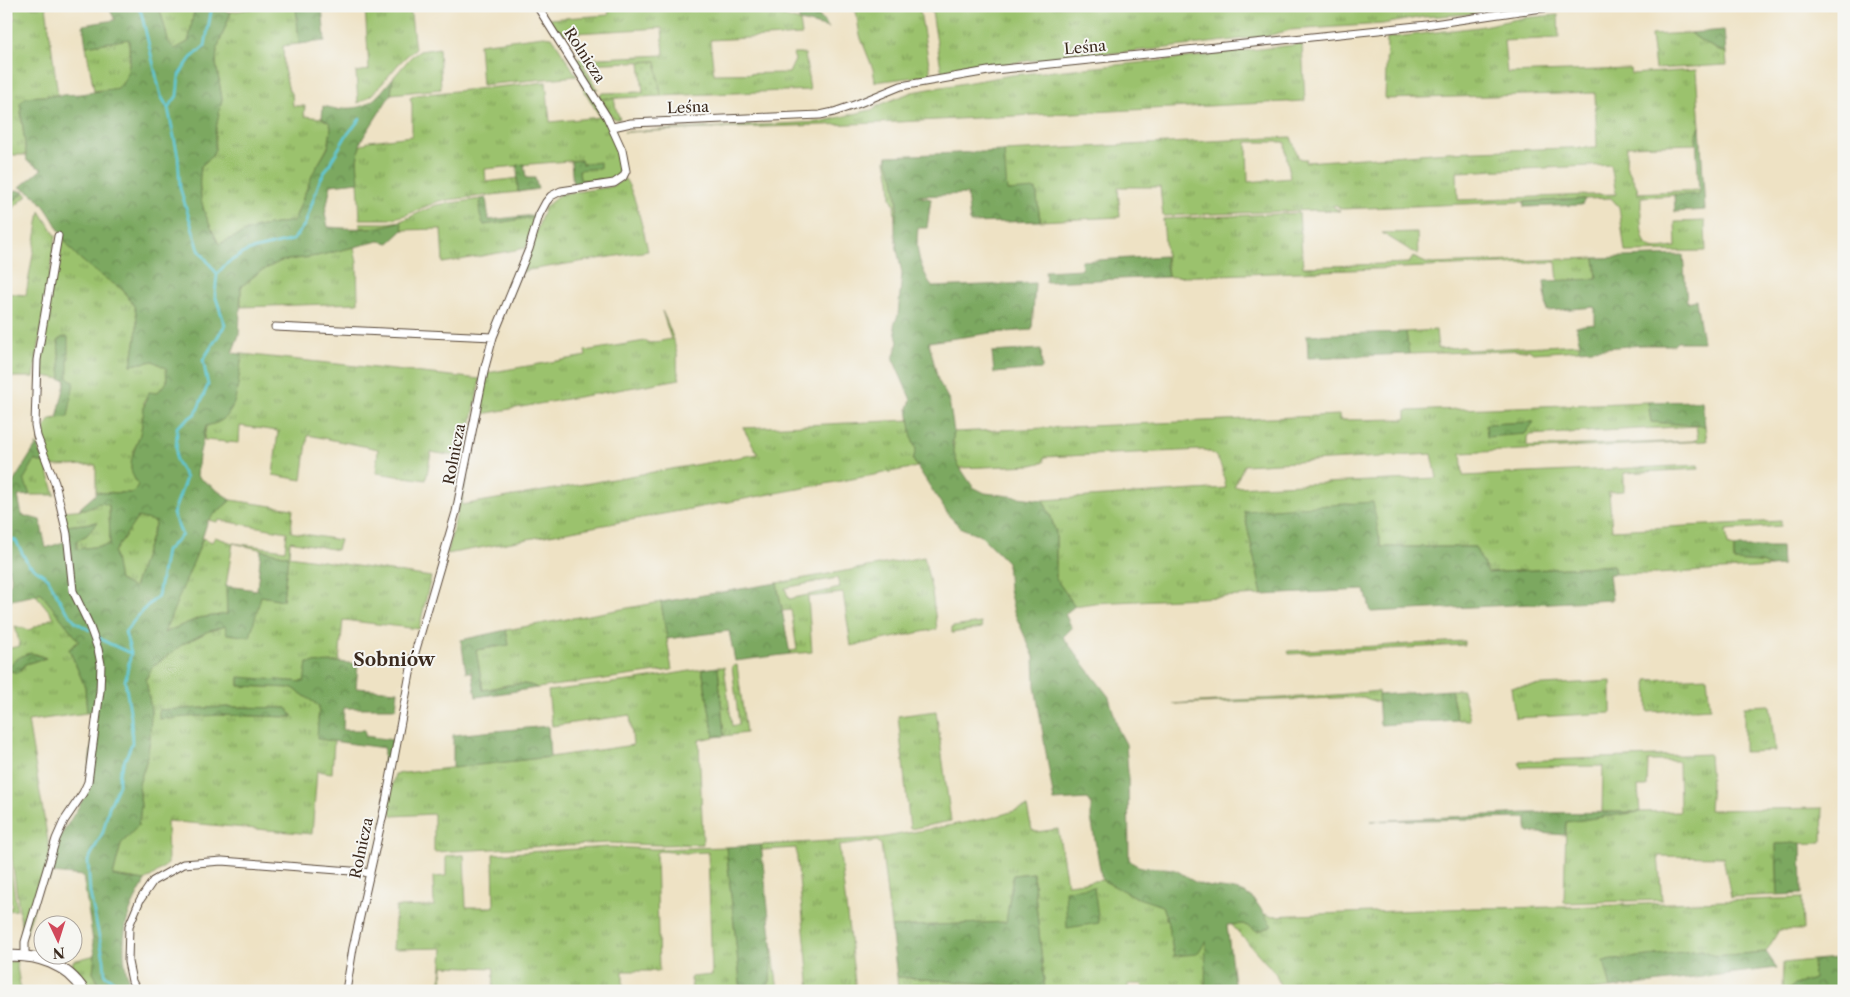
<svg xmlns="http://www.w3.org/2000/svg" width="1850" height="997" font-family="'Libre Caslon Text',serif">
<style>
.grass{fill:url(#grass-tufts);stroke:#6b7646;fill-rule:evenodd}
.forest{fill:url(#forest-crowns);stroke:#5c693f;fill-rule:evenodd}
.park{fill:url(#park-dots);stroke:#6b7646}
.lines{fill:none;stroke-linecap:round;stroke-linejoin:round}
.stream{stroke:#5fc9d9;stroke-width:2.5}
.street-casing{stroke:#564637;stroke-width:9}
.secondary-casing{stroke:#564637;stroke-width:12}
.street{stroke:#fff;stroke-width:7}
.secondary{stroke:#fff;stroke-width:10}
.labels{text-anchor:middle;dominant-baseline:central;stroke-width:4;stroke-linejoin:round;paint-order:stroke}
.street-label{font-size:15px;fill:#3b2a1e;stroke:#f6f6f2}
.quarter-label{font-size:18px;font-weight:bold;fill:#3b2a1e;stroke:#f6f6f2}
</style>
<defs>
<pattern id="grass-tufts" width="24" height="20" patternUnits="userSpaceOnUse" patternTransform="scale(1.25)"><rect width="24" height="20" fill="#9bc26d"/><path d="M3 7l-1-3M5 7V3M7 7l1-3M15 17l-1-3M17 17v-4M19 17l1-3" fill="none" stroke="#809e59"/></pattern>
<pattern id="forest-crowns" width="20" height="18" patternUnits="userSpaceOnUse" patternTransform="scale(1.25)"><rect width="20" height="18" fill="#7ca860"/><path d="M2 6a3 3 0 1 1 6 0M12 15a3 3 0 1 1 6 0" fill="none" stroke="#67894f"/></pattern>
<pattern id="park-dots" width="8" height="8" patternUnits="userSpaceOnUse" patternTransform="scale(1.25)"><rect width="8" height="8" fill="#9bc26d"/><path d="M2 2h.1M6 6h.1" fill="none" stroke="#809e59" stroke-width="1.8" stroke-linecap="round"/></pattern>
</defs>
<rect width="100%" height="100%" fill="#f6f6f2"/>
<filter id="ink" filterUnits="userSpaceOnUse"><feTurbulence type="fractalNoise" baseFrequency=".02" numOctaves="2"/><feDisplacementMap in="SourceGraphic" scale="10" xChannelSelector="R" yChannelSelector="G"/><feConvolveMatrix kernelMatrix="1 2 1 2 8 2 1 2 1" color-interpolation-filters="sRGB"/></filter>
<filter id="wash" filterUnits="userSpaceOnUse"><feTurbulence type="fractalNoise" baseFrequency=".0096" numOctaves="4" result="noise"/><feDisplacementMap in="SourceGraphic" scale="20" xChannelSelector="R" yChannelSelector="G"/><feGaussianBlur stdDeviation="1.12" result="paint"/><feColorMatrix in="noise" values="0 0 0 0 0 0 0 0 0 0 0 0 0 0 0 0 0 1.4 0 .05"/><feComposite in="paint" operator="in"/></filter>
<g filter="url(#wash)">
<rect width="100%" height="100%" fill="#eee2c4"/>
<path class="grass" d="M13,6H46L58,95L26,97L21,112L26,155H6V22L15,19Z
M159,6H196C191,19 192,29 188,42L175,49L169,44Z
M267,6H296L299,44L283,46L284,69L289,91L292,93L293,106H305L304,116L322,118L330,123C336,142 320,158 313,174C306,189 300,206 294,221L257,227L219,244C205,216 196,198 201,166L212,156L215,149V133L222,99L216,63L217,49L231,12Z
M365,6H410L415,50C393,63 381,94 358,103L356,72L369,70Z
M639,6H748L750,8C768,8 782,17 800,21L802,35L710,40L714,74L789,73L795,60L793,54H805L810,90L661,96L656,61L583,64L597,89H600L594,90L573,56L579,59L664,55L662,28L558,34L548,19L609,15L608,9Z
M855,6H919L931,75L875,82L873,69L860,36Z
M931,6H1502L1471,14L1423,17L1383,24L1290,30L1267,36L1158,49L1027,61L942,74Z
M1558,15L1559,38L1504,41L1507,73L1630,69L1631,74L1696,70L1700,126L1696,136L1697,144L1627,146L1626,165L1637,187L1638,193L1699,190V194L1641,197C1641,208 1639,241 1649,247C1656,251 1668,247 1676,247L1675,222L1705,221L1706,251L1625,252L1619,207L1611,198L1341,209L1336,205L1332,206L1340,211L1314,210L1163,216L1160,187H1118L1120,217L1040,221L1036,190L1006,191L1004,151L1291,137L1299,159H1307L1305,162L1448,152L1597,147L1595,93L1385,99L1387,38L1478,27L1522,18ZM1247,142H1285C1285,154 1289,165 1290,178L1248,182ZM1611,165L1616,194L1458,200L1457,172Z
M1690,33L1706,44L1726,53L1727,65L1655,69L1651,35Z
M543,36L552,37L577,76L482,85L479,44Z
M129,39C129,52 132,82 118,88C111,91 101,89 94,91L86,46Z
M1302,44L1305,101L879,123L624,132L819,122L875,109L877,106L912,92L1012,75L1158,61Z
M439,48L441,89L391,94L393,78L411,57L420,51Z
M546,82L550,122L600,117L580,83H583C594,97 627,154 621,171C618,179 610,181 603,182L602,179L580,181L579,170L600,167L582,164L581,160L518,165L517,166L485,169L486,182L519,178L518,192L439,201L406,215L389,219H360L357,160L360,146L369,141L412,136V104L410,98L416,95Z
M614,98L616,109L620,119H615L609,114L599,99Z
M887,156C888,165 893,171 895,180C898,194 898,207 895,221L894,204L891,198L890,181L886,161Z
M625,179C634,190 645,236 648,251L529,270L522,272L545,207L561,194L610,187Z
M24,192L28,195L6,214V208Z
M481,199L479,207L484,225L535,217L526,248L443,263L441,229L403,230L400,221L385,227L360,228V223H386L401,221L436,205Z
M40,211L56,236L34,377H6V293L26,295Z
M1299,213L1303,267L1409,263L1413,257L1426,263L1433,264L1595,258L1597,279L1558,281L1556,262L1168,277L1163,219Z
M1417,232L1418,255L1382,233Z
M60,234L79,258L123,290C126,296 131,300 134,306C141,324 134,346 131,365L153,361L166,368L167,382L157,393L144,400V412L140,436L133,452L131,469L138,485L133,493C120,492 109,494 96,492V465L51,466L40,437L45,432V427L50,419L68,416V378L58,340L61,379L39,375L43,337Z
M354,247L357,262L358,303L241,307V287L259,272L281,261L317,256Z
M662,311C669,325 674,339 677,354C678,363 676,371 680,379L482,414L475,447L471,448L487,373L586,356L585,351L645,341L650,343L671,339Z
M1436,330L1438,349L1463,347L1468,350L1581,344L1579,350L1533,353L1529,350L1409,354L1406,332Z
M242,354L480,379L465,458L431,452L426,480L376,473L378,449L308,435L302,480L273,475L278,431L240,426L239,443L204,440L206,426L219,422L236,395Z
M1648,402L1651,422L1705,426L1707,441L1461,453L1463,476L1698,465L1699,469L1624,473V491L1609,492L1612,530L1781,521V526L1726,530L1728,545L1734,547V561L1761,563L1771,567L1657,574H1615L1613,565L1487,573L1475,547H1381L1244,512L1262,595L1094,603L1075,606L1056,579V534L1051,517L1043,500L1226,488C1223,473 1221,452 1203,450L1044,457V462L1032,465L960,468C953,457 952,444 954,432L1339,415L1340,420L1406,419V411ZM1533,422L1525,434L1487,436L1486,424ZM1696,426L1698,439L1692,441L1527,447V437L1529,435ZM1432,454L1437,478L1234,487L1244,465Z
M910,420L912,439L916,449L913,460L917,467L447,554L465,480L468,479L465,485L462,505L758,454L743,428Z
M35,460L46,465L55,495H30L23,479Z
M231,500L293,509L291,532L340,540L337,550L290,541L289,556L431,577L419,629L343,620L339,662L307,663L305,682L239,678V686L293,688L319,706L318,738L334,741L332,773L317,771L312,834L167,821L168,864L145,881L113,876L121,844L138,825L141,807L139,784L146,762L150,739L151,710L146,679L153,666L183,644L207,632L225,626L227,634L261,596L283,600L288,556L233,543L226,586L227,614L199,618L163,633L203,538L212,542L215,537L233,543L285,550L287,532L218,520L217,522L208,520ZM230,707L287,708L292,717L218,715L159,718L160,710Z
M101,502L109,505L110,545L77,549L76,541L87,535L97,522L67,526L63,511C71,510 78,510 86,509C92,509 95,503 101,502Z
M138,517L156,521L134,588L119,580L113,553Z
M924,557L932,592L937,629L851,646L843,593L808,597L812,652L790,654L789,651L797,650L791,610L782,611L777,583ZM837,578L840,588L789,599L785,588Z
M40,592L79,641L69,649L85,687L87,713L28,721L50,853L26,934L23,937L6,818V649L20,646L15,626L29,630L54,617L36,595ZM26,654H36L46,658L25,664L23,668L12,664Z
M661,602L672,670L537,688C522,679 500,687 483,690L476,650L509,645L506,630Z
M981,623L982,628L952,633V627Z
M1464,641V645L1289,654L1288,651Z
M737,665L746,733L724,736L718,667H724L732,726L739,724L732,666Z
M702,669L714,737L699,740L703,844L657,845L609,843L434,852V814L393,816L387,805L395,774L550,757L633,745L630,715L552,726L548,691L637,680Z
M1707,677L1710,708L1648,712L1647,680Z
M1611,681V713L1515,718L1511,687Z
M1451,690H1463L1470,720H1457Z
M1378,691L1379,703L1363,697L1173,704C1241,698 1310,699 1378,691Z
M1770,705L1775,751L1744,752V706Z
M936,711L951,821L910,829L898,716Z
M1709,754L1711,784L1709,810L1823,808L1822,843L1776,844L1778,895L1731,897L1723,857L1658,856L1662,900L1564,903L1566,822L1634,812H1602L1603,766L1520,767L1519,761ZM1648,761H1679L1680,811L1640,812L1638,787H1647Z
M1027,807L1032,830L1037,832L1058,829L1067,884L1102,880L1135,896L1162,906L1167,920L1174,956L1207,940L1205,991H1144L1142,984H1128V991H1045L1033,873L1013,875L1007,922L891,927L881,844L877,841L839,846L856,991H810L796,848L762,850L761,845L880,838L991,818Z
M6,839L17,910L6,911V908L12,907L9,891H6Z
M608,847L654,849L726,847L741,991H692L691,977L712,975L708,852L687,853L659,851L656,853L659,971H623V991H493L494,968L443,966L442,991H440L443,948L393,949L396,907L434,906L433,877L446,876V856L464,855L466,907H494L493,854Z
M1802,898L1803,930H1779L1766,952L1714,956L1702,950L1605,961L1611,988L1584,991H1282L1276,974L1231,924H1243L1258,931L1272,926L1262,913L1270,916L1472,908L1564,907Z
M772,944L778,991H765L770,981Z
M95,955L93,972L102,991H89L71,969L73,961Z
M1813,960L1814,979C1807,981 1786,991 1782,991L1783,963Z
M16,961L21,991H6V962Z
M897,977L1014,986L1015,991H898Z"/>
<path class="forest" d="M108,6H159L169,43L175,49L188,42C192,29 191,19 196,6H215V9L231,12L217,49L216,63L222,99L215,133V149L212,156L201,166C196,198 205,216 219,244L257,227L294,221L313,173L328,148L331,128L330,123L322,118L323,106L341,110L342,108C369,110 377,97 393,78L391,94L361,141L357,160L359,182L331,185L325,214L328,227C353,229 377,230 401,221L403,230L389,243L379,241L317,256L281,261L259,272L241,287L239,335L232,353L242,354C239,371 239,402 227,416C221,422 214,424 206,426L199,456L197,476L231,500L208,520L198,551L164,633L199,618L227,614L226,586L257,590L261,550L288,556L283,600L261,596L250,637L227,634L225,626L207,632L183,644L153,666L146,679L151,710L150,739L146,762L139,784L141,807L138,826L121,844L113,876L145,881C141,889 136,897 132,906C121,931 121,967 133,991H102L93,972L95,955L83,876L52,873L48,882L60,837L85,796L96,712L87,713L85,687L69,649L79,641L40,592L36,595L6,601V587L11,583V576L6,564V490L9,489L37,444L46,465L35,460L24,479L30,495L18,496L22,515L40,520L46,548L69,540L67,526L98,522L87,535L76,541L77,549L110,545L109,505C93,499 94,510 79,509L96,494V492C109,494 120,492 133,493L138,485C135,480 131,473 131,467C131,455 137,445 140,434C144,420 142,404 149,392L157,393L167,382L166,368L153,361L131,365C134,347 141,324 134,306C131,300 126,296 123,290C108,280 92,270 79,258C57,237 50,198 20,187L42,169L27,161L20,103L26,97L81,94L118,88L125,80L130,61L129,39L86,46L83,25L115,20ZM138,517L156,522L134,588L119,580L114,552Z
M296,6H322L325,41L299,44Z
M793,6H811L829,28L800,21Z
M1724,30L1726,53L1706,44L1690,33Z
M1700,126L1705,210L1675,212L1674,195L1699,194L1696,136Z
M1004,151L1007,191L1036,189L1040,221L970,223L967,194L918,196L931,199L927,228H918C915,253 920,266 932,287L1035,283L1032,330L991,333L929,342L938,380L949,400L954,432L952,444L957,463L973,487L985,493L1043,500L1051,517L1056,534V579L1075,606L1065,614L1072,628L1063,637L1109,697L1118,729L1126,744L1128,772L1129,859C1138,872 1158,866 1172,869C1183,872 1192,883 1203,885C1219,890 1238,886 1252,898C1259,904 1266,918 1272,926L1258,931L1243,924L1227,925L1235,991H1205L1206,941L1197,954L1174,956L1167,920L1162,906L1135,897L1102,880L1091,818V803L1088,799L1054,801L1035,686L1034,657L1014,612L1009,589L1007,562L980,535L961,528L949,516L913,460L916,449L912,439L908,408L911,400L893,359L898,342L894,325L898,315L902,273L897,249L895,234V221L898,204L894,178L888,163L887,156Z
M581,160L582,164L600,162V168L579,170L580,180L602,179L603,182L573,186L571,161Z
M524,164L526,178H535L538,189L518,192L517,165Z
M16,190L24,192L6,208V197Z
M486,198L489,220L535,215V217L484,225C479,216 478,209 481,199Z
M1585,199L1582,205L1524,207V202Z
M1683,255L1687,302L1696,300L1703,342H1677L1674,345H1642L1579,350L1580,344L1576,326L1595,324V307L1547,311L1544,281L1597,279L1595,258Z
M1165,256L1168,277L1046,282L1045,271L1082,269L1081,261Z
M1406,332L1409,354L1308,358L1307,335Z
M63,337H68V378L74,382L68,417L57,418L66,380L61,379L58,340Z
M1041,349L1042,369L994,373L992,352Z
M1702,401L1705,426L1651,422L1648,402Z
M1534,422L1525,434L1487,437L1486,424Z
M1373,502L1381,547H1475L1488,573L1613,565L1615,574H1609L1612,600L1371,612L1365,590L1262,595L1244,511Z
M1734,547H1781L1782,566L1771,567L1761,563L1734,561Z
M777,583L790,654L735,661L729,631L667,639L661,602Z
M506,630L509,645L476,650L483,690C500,688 521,679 537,688L476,697L472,672H466L461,640Z
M31,653L46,658L25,664L18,673L7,670C11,662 22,654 31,653Z
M339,662L358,664L356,688L398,691L396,708H344L343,730H365V736L393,740L387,773L383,770L384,748L317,739L319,706L293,688L239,686V677L304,682L307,663Z
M718,667L724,736L714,737L702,669Z
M1451,690L1457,720L1380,725L1378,695Z
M230,707L287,708L293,717L218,715L159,719V710Z
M548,726L550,757L453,768V735Z
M1640,812L1566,822L1565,835L1527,832V818L1370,821L1527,813Z
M1801,843L1802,894L1778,895L1776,844Z
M761,845L772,944L770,981L765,991H741L726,847Z
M1033,873L1045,991H1015L1014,986L897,977L891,927L1006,922L1013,875Z
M1094,887L1099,923L1067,928L1065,890Z
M1702,950L1714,956L1766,952L1777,968L1611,988L1604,961Z
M1838,958L1842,986L1808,991H1787L1794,985L1814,979L1813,960Z"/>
<path class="park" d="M656,61L661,96L599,99L600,95L602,93L643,92L640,62Z"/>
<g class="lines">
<path class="stream" d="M168,108L177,96L179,75L191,58L205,46L212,6
M217,274L226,264L247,251L293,240L305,224L320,180L346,136L360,119
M6,537L16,541L28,564L48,578L64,608L76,622L89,630
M95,635L108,643L130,653
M124,991L122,986L105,975L104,960L90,893L88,861L103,832L109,807L119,785V774L132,743L131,717L125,681L131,653L125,632L142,611L158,596L166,551L182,535L173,514L186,478L176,460L177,427L196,413L208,385L203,360L225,325L215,295L217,274L199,250L180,188L178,156L168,108L161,96L141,12L136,6"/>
</g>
</g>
<g filter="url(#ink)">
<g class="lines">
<defs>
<path id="street" d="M613,127L631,123L820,115L834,112L857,104L901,86L994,70L1417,26C1467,20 1515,10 1565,6
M275,327L493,337
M25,955V942L56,839L64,821L83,793L88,782L100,691L101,664L98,649L88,622L73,591L67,534L55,483L37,436L35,425L37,360L58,236
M137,991L132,981L128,962L129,926L140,900L153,881L183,864L222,861L364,872L370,874
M346,991L353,948L386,801L412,663L456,512L485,367L493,337L529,249L539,215L546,202L551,196L561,191L614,183L623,177L626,171L622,150L607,117L537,6"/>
<path id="secondary" d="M6,956C37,954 67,964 84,991"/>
</defs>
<use href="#street" class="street-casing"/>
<use href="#secondary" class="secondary-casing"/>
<use href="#street" class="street"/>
<use href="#secondary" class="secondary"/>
</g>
</g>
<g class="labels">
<g class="street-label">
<text transform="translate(1085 47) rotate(-5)">Leśna</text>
<text transform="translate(585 55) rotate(57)">Rolnicza</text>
<text transform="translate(688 107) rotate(-2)">Leśna</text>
<text transform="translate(454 454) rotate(-79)">Rolnicza</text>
<text transform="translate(361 848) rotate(-78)">Rolnicza</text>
</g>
<g class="quarter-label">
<text x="394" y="660">Sobniów</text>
</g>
</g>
<rect width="1850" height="997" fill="none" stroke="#f6f6f2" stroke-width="25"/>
<g transform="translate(58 940) rotate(176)"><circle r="24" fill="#f6f6f2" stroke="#aba49d"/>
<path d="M0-4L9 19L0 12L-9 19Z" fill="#d1495b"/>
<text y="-8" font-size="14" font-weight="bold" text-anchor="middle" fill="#3b2a1e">N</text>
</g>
</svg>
